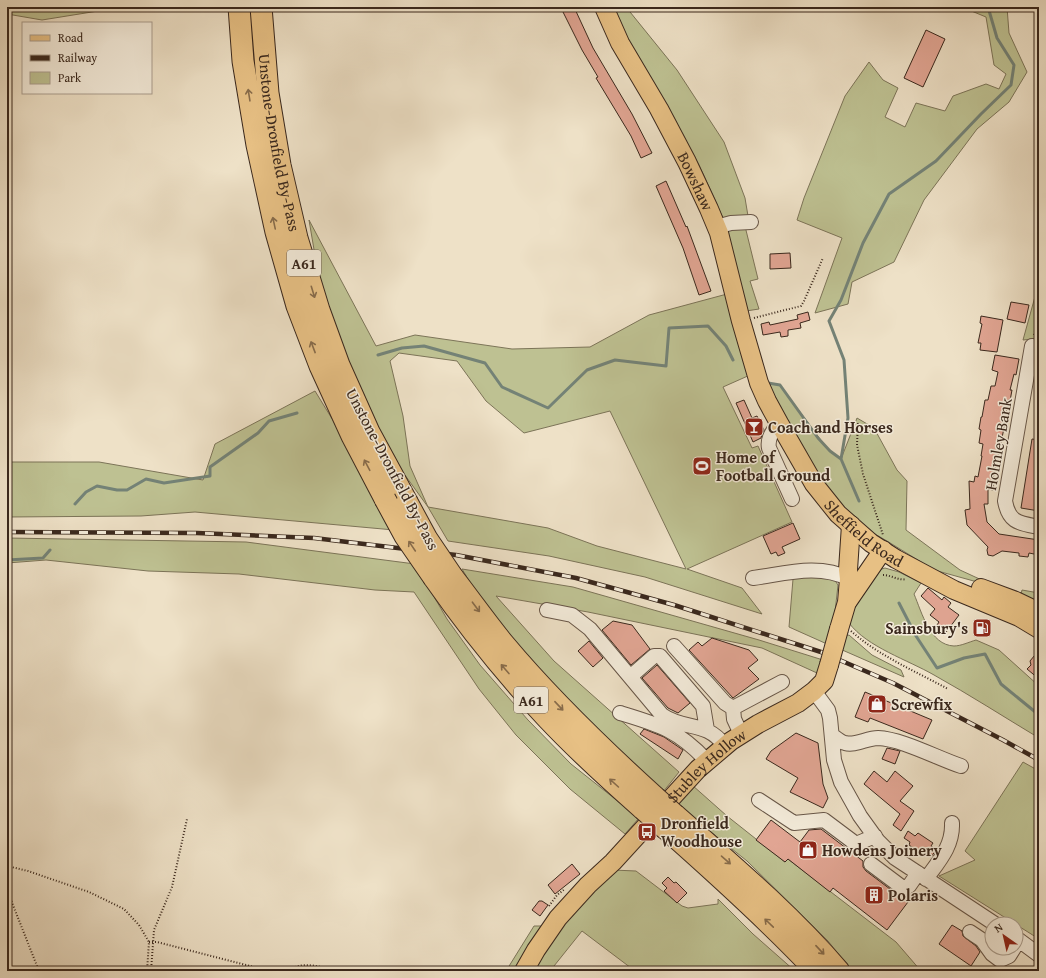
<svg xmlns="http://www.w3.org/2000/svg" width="1046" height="978" font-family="'Gentium Book Plus',serif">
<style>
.green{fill:#bec192;stroke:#7c7458;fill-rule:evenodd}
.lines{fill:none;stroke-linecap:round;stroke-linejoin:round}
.stream{stroke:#748276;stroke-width:3}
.building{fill:#e2a694;stroke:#3a281d}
.minor-casing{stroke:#675648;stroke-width:16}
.major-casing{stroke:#3a281d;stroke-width:20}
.highway-casing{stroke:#3a281d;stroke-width:23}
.path{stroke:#3a281d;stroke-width:2;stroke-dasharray:1 2;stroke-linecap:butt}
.minor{stroke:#f4ecdb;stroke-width:14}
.major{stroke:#e7c084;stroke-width:18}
.highway{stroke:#e7c084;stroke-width:21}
.rail-casing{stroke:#3a281d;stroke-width:4.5}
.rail{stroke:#f4ecdb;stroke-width:3;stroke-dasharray:9;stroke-linecap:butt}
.major-bridge-casing{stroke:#3a281d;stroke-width:20;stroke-linecap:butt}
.highway-bridge-casing{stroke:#3a281d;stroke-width:23;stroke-linecap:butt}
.major-bridge{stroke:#e7c084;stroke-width:18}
.highway-bridge{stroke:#e7c084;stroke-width:21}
.oneway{stroke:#886c4b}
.labels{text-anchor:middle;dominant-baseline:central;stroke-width:3;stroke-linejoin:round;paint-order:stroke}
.shield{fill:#f4ecdb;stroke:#726356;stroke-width:1}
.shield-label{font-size:15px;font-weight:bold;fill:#3a281d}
.street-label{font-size:16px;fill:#3a281d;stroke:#f4ecdb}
.poi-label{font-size:16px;font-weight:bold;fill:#3a281d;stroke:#f4ecdb;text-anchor:start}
</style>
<rect width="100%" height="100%" fill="#eee1c7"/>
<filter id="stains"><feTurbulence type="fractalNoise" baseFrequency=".005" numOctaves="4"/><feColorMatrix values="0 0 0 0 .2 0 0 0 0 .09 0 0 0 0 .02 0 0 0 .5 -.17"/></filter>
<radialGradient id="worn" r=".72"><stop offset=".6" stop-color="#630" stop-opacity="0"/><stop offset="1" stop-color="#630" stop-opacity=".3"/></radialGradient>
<path class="green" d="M7,7H107L98,11L42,20L7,14Z
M611,7H626L677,70L724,142L745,198L748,216L743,218L758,279L750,281L759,309L746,311L723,218L699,165L616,19Z
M971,7H1007L1009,33L1027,72L1009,102L977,129L924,200L894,262L852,282L848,304L815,313L842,238L797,220L804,198L845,96L869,62L883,80L898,88L885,117L905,127L916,103L945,111L953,96L986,84L999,89L1006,74L994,65L986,17L969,10Z
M309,220L376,346L415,335L512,349L590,347L649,315L727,294L750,375L723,387L752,448L758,446L792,522L687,569L742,588L762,614L645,577L549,556L448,541L428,507L402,471L373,418L346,356L319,279ZM399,353L457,361L486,401L524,433L610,411L686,569L597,546L548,528L428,507L410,466L403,416L390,361Z
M1036,293H1039V335L1033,339L1023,340Z
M768,383L780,385L829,451L841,459L857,418L874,428L897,470L907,481L906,530L960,570L999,588L934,570L887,541L856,523L818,480Z
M315,391L334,422L359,470L394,530L195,512L141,516L7,517V462H99L203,480L215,444Z
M7,538L246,542L415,564L447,619L480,665L528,720L571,764L639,818L625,834L570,789L516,735L479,689L414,592L375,590L239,574L148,571L46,560L7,563Z
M885,568L899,572L921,583L914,594C922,613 930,645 954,646C961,646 969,642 976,640L999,650L1039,686V738C1004,717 970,695 934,675C908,660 867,647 849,623L850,613L875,571Z
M462,569L573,587L759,640L823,660L817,673L762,648L588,612L496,596L554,661L679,772L663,792C634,766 603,740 576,712C534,670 492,620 462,569Z
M800,574L834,579L838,585L835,612L827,644L789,627L793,579Z
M1022,590L1039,593V607L1020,598Z
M849,635L872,655L901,670L904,677L840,649L845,636Z
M1023,762L1039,771V939L939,876L975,860L965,851Z
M692,785L727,816L785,862L788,859L896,942L921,971H852L828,941L747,861L676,804Z
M613,870L636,871L682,906L688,908L718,904V899L753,934L795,971H635L582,931L550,971H534L554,933Z
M534,926H542L517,971H506Z"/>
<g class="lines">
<path class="stream" d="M378,355L402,348L424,346L485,363L502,387L548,408L587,370L615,360L666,366L669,328L708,326L726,346L733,360
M768,383L780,385L818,438L830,451L841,459L859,501
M841,459L848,418L844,360L829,321L841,300L863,243L889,194L936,161L981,114L1011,85L1014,65L997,38L988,7
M75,504L86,492L97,486L117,490H127L146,479L164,483L210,476V467L258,433L269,421L297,413
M7,560L43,558L50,550
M899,603L916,636L937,668L964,658L985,654L1001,684L1039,715"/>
</g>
<path class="building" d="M574,7L593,48L632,114L652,153L641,158L631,136L596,78L598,77L582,50L563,12Z
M926,30L945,39L923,87L904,78Z
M666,181L686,227L687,226L711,291L699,295L683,248L656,186Z
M790,253L791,268L770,269V254Z
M1011,302L1029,305L1025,323L1007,319Z
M808,312L810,320L800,323L801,328L788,330V336L781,337L780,332L763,335L761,324L769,322L770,325L798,319L797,315Z
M981,316L1003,320L997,352L980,350L981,343H978L982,324L980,323Z
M995,355L1019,359L1016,375L1014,374L1010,390H1012L1010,401L1008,400L1003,433L993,479H994L993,490L988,489V504H984L987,522L999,534L1039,540V555L1029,553L1028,557L1019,556V553L1002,551L993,556L988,555L987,550L988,547L967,525L965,510L970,509L969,481L974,482L975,476L978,477L982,456H981L983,444L979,443L981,430L979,429L981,417H982L985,400H988L991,386H995L998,372L992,370Z
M744,400L752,418L757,416L764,430L761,438L753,442L736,403Z
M1032,439L1039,440V476L1036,498L1039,499V511L1021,508Z
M793,523L800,539L782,547L785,553L778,556L776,552L771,554L763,536Z
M928,588L942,600L944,597L951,603L948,607L959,615L944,635L935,628L939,622L930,615L935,609L921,596Z
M613,621L632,625L650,649L631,665L602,630Z
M712,638L749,650L758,660L748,668L759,679L733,698L689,650L698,642L702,646Z
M589,641L603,658L593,667L578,651Z
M1039,650V679L1027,669L1031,665L1030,661Z
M657,665L690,703L678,713L668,708L642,678Z
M865,692L932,720L923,739L870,718L868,722L855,717Z
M644,729L664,737L683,750L678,759L640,734Z
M796,733L818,743L823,784L828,798L823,808L790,792L798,778L766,759L771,751Z
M887,748L900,751L895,764L882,759Z
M874,771L887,782L895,771L913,786L900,801L914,811L901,831L893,825L900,814L864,784Z
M771,820L800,842L809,830L821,829L863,861V867L866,871L898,895L902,896L908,895L911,898L887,930L833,888L830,892L788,859L785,862L756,840Z
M908,831L915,836L918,833L933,843L931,846L936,850L931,857L927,854L925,856L909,845L910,842L904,838Z
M572,864L580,874L555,894L548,885Z
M668,877L674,883L676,882L687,893L677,903L664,891L667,888L662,883Z
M539,901H542L548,905L540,916L532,910Z
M952,925L962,931L963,936L976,946L980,952L971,966L939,944Z"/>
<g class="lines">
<defs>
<path id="minor" d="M716,227L731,223L751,222
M1032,346L1005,501C1009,523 1019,523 1039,527
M779,423C773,431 767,438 769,448L792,499
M753,578C784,574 819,563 849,579
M547,610L572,615L590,629L662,715C685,731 706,720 725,746
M674,646L725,703L733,708L734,719L741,734
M630,677L654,656H660L703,706L707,730
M814,691L828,710L830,718L834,760L841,782L860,816L878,841L895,858L995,924
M733,708L782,682
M620,713C660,725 678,730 707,761
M832,735C836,738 840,742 845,743C855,746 867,738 878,738C902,739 937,758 961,766
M759,800L794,823L824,820L856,844L875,836
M871,864L903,888L909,886L918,873
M926,879C939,861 953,846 952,823
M970,932L982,940L992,954L1000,960L1009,956L1014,948
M1016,938L1039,955"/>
<g id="major">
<path id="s1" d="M604,7L620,43L659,109L687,162L709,209L719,233L741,321L759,383L767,401L779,423L814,484L838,514L871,543L896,559L954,590L1019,617L1039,629"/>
<path d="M981,588L1016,601L1039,612"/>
<path d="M848,601L883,550"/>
<path d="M839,629L847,602L849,579L848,570L851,525"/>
<path id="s2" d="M524,971L536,950L558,918L588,885L613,862L698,769L731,741L758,724L798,703L814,691L824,681L829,665"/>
</g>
<g id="highway">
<path d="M239,7L243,61L257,145L276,232L297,306L320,366L352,436L385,499"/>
<path id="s3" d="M261,7L268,93L280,165L297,238L319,310L339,365L369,432L407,502"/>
<path d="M452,576C469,598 486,622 504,644C550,699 602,749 655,797"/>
<path d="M434,578C468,627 506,674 546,717C577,750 610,780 643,809"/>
<path d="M675,815C732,865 790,914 839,971"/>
<path d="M666,829C718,875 769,921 816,971"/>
</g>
</defs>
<use href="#minor" class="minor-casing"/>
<use href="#major" class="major-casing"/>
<use href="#highway" class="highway-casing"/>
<path class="path" d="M754,318L801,306L804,301L823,258
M1034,335L1039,317
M858,423L857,445L863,474L883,535
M883,575C891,575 899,581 906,579
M851,631C879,656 915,671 948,689
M7,866L28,871L89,892L124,909L139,925L149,942L147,971
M7,890L39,971
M549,906L557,895L565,889
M149,942H157L269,971
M151,971L154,930L172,887L187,819
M287,971C300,961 321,966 335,971"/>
<use href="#minor" class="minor"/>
<use href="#major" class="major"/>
<use href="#highway" class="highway"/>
<defs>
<path id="rail" d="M7,532L197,533L314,538L456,555L576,578L674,605L821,652L893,683L1003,740L1039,760"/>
</defs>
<use href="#rail" class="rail-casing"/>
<use href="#rail" class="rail"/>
<defs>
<path id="major-bridge" d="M829,665L839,629"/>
<path id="highway-bridge" d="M385,499L405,536L434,578
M407,502L427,539L452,576
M655,797L675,815
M643,809L666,829"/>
</defs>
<use href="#major-bridge" class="major-bridge-casing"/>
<use href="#highway-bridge" class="highway-bridge-casing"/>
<use href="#major-bridge" class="major-bridge"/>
<use href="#highway-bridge" class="highway-bridge"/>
</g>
<defs><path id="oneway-shaft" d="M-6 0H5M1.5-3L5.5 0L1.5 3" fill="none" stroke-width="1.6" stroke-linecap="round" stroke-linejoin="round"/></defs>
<g class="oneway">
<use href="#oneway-shaft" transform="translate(249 95) rotate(-99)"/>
<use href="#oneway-shaft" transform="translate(274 223) rotate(-102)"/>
<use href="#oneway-shaft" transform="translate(313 292) rotate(73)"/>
<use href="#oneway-shaft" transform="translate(313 347) rotate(-111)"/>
<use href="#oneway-shaft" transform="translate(367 465) rotate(-118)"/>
<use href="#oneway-shaft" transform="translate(412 546) rotate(-124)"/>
<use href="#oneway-shaft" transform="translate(476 607) rotate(53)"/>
<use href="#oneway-shaft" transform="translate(505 669) rotate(-131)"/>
<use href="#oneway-shaft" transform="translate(559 706) rotate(47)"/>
<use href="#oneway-shaft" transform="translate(614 783) rotate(-138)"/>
<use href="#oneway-shaft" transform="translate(726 860) rotate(41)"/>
<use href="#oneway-shaft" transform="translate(769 923) rotate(-136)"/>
<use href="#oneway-shaft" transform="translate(820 950) rotate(47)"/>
</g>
<defs>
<symbol id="bar-square" viewBox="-11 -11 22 22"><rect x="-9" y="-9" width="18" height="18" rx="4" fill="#8f2418" stroke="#f4ecdb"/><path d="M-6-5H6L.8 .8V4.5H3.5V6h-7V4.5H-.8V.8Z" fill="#fff"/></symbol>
<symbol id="stadium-square" viewBox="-11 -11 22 22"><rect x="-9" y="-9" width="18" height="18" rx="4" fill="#8f2418" stroke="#f4ecdb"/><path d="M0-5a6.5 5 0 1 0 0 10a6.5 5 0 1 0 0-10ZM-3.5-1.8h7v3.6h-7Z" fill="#fff"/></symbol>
<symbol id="fuel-square" viewBox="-11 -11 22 22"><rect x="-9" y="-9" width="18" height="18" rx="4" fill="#8f2418" stroke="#f4ecdb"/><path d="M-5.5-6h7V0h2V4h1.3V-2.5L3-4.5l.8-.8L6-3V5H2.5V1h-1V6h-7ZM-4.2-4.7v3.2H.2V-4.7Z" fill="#fff"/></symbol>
<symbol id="shop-square" viewBox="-11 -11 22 22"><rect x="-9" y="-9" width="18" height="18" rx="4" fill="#8f2418" stroke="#f4ecdb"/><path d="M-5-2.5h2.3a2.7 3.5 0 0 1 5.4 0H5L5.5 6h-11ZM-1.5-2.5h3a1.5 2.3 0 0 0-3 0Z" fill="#fff"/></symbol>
<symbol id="bus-square" viewBox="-11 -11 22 22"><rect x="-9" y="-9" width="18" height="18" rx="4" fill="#8f2418" stroke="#f4ecdb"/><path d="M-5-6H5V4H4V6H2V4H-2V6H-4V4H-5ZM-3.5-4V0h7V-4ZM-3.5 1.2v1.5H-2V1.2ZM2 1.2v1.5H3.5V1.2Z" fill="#fff"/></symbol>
<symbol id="building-square" viewBox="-11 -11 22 22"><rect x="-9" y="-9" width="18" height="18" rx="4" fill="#8f2418" stroke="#f4ecdb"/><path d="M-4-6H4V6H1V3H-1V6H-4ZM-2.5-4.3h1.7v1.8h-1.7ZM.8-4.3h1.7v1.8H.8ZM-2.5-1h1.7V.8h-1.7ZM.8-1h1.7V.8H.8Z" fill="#fff"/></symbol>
</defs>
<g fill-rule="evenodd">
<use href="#bar-square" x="743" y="416" width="22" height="22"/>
<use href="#stadium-square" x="691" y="455" width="22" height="22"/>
<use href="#fuel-square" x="971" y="617" width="22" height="22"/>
<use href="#shop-square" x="866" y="693" width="22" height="22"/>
<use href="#bus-square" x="636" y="821" width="22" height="22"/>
<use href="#shop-square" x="797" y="839" width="22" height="22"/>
<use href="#building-square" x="863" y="884" width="22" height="22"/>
</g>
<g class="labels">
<g class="shield">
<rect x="287" y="250" width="34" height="26" rx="3"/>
<rect x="514" y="687" width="34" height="26" rx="3"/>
</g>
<g class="shield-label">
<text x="304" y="263">A61</text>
<text x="531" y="700">A61</text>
</g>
<g class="street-label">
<text stroke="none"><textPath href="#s3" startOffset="137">Unstone-Dronfield By-Pass</textPath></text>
<text stroke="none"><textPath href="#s1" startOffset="197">Bowshaw</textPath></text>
<text transform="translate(998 444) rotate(-80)">Holmley Bank</text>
<text transform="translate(393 469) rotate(62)">Unstone-Dronfield By-Pass</text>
<text stroke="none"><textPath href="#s1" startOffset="595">Sheffield Road</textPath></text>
<text stroke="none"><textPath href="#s2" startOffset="276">Stubley Hollow</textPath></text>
</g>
<g class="poi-label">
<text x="768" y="427">Coach and Horses</text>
<text x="716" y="457">Home of<tspan x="716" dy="18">Football Ground</tspan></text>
<text x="968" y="628" text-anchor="end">Sainsbury's</text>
<text x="891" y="704">Screwfix</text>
<text x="661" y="823">Dronfield<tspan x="661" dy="18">Woodhouse</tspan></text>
<text x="822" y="850">Howdens Joinery</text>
<text x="888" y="895">Polaris</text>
</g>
</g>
<rect width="1046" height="978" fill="none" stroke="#eee1c7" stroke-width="24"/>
<rect x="8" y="8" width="1030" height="962" fill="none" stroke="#3a281d" stroke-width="2"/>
<rect x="12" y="12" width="1022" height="954" fill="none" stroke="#3a281d"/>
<rect x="22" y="22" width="130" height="72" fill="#f4ecdb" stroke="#aa9e8f"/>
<rect x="30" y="35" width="20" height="6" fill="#e7c084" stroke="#aa9e8f"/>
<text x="58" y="42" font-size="12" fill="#3a281d">Road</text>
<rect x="30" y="55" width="20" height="6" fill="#3a281d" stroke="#aa9e8f"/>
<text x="58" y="62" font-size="12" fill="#3a281d">Railway</text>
<rect x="30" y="72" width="20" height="12" fill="#bec192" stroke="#aa9e8f"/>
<text x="58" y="82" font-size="12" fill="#3a281d">Park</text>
<g transform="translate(1004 936) rotate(326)"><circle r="19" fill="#f4ecdb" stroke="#aa9e8f"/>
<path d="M0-3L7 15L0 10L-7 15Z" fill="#8f2418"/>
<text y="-6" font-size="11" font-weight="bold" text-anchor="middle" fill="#3a281d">N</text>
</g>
<rect width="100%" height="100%" filter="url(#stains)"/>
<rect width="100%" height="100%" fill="url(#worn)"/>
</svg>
